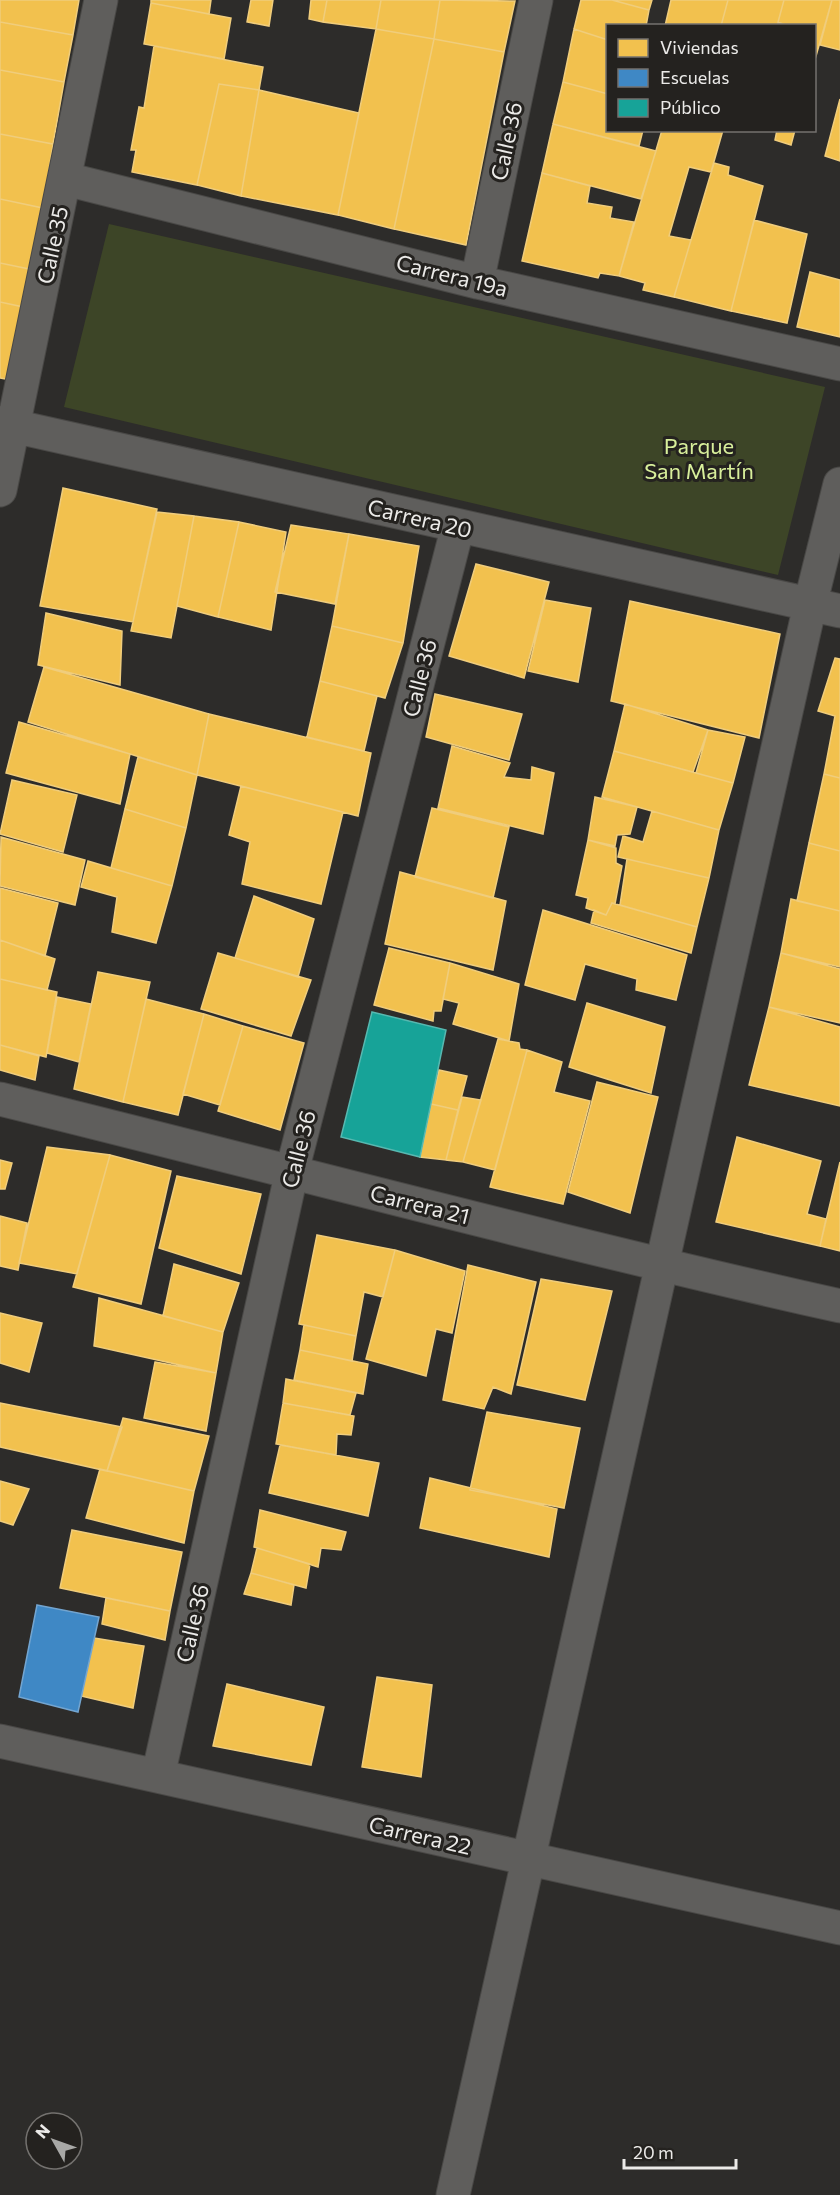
<svg xmlns="http://www.w3.org/2000/svg" width="840" height="2195" font-family="Commissioner,sans-serif">
<style>
.green{fill:#3d4527}
.homes{fill:#f2c14e;stroke:#f0cd7c;stroke-width:1.5}
.schools{fill:#3f88c5;stroke:#73a5d0;stroke-width:1.5}
.public{fill:#17a398;stroke:#57b8b0;stroke-width:1.5}
.lines{fill:none;stroke-linecap:round;stroke-linejoin:round}
.minor-casing{stroke:#494846;stroke-width:35}
.minor{stroke:#5f5e5c;stroke-width:33}
.labels{text-anchor:middle;dominant-baseline:central;stroke-width:6;stroke-linejoin:round;paint-order:stroke}
.street-label{font-size:22px;fill:#ebeae8;stroke:#24221f}
.park-label{font-size:22px;fill:#d8ef9b;stroke:#24221f}
</style>
<rect width="100%" height="100%" fill="#2d2c2a"/>
<path class="green" d="M109,224L825,387L778,575L64,407Z"/>
<path class="homes" d="M0,0H79L73,35L0,22Z
M151,0H211L209,14L151,3Z
M251,0H273L269,26L247,22Z
M311,0H327L323,22L309,19Z
M327,0H381L376,29L323,22Z
M381,0H440L434,39L376,29Z
M440,0L515,1L504,52L434,39Z
M581,0H612L649,10L646,26H608V40L574,29Z
M612,0H652L649,10Z
M671,0H728L721,26H665Z
M728,0H784L777,26H721Z
M784,0H832L814,63V26H788L778,22Z
M832,0H840V50L820,45Z
M151,3L231,18L224,59L144,44Z
M0,22L73,35L64,82L0,70Z
M376,29L434,39L394,229L338,215Z
M574,29L608,40V94L563,82Z
M434,39L504,52L466,245L394,229Z
M154,46L263,67L259,90L219,84L197,185L132,172L136,150H131L139,107L144,108Z
M0,70L64,82L53,144L0,134Z
M563,82L608,94V130H643L639,146L553,124Z
M219,84L259,90L241,196L197,185Z
M259,90L359,113L338,215L241,196Z
M840,99V161L825,156Z
M553,124L656,151L641,199L542,173Z
M662,130H723L711,172L689,167L669,236L691,240L674,297L643,290L645,283L619,276Z
M777,130H795L791,145L775,140Z
M0,134L53,144L43,208L0,199Z
M714,163L729,167L728,175L763,186L731,311L674,297Z
M542,173L590,186L587,203L612,207L610,218L634,222L619,276L600,273L598,278L522,261Z
M0,199L43,208L39,271L0,263Z
M754,220L807,234L787,323L731,311Z
M0,263L39,271L33,309L0,302Z
M810,272L840,280V337L797,327Z
M0,302L33,309L22,382L0,378Z
M63,488L157,509L133,622L40,606Z
M157,512L194,516L171,638L131,631Z
M194,516L239,522L218,617L177,606Z
M239,522L286,532L271,630L218,617Z
M291,525L349,534L335,604L275,592Z
M349,534L419,546L403,643L332,626Z
M476,564L549,582L524,678L449,656Z
M545,600L591,608L578,682L528,671Z
M630,601L780,634L759,738L611,701Z
M46,613L122,631L120,685L38,665Z
M332,626L403,643L385,698L320,681Z
M835,658L840,659V778L824,774L835,716L818,711Z
M44,667L209,714L197,775L28,722Z
M320,681L377,696L364,751L307,737Z
M435,694L522,714L509,760L426,737Z
M625,704L708,730L693,772L614,751Z
M209,714L371,753L358,816L197,775Z
M19,722L130,754L120,804L6,773Z
M708,730L745,737L733,783L696,773Z
M452,746L510,763L504,777L531,780L532,767L554,773L543,834L438,808Z
M614,751L733,783L719,830L602,797Z
M138,757L197,775L186,828L125,809Z
M824,774L840,778V851L809,843Z
M12,780L77,795L63,852L0,834Z
M241,786L343,812L321,904L242,884L250,842L229,835Z
M595,797L637,807L630,834L617,835L615,846L588,840Z
M432,808L509,827L493,898L415,877Z
M125,809L186,828L172,886L111,868Z
M652,811L719,830L709,878L618,857L623,836L643,842Z
M1,837L85,860L75,905L0,886Z
M588,840L616,848V863L622,866L615,904L612,903L606,915L586,908L588,898L576,895Z
M809,843L840,851V911L797,901Z
M627,859L709,878L697,927L620,905Z
M88,861L172,886L156,943L112,932L117,897L81,887Z
M400,872L506,901L493,970L385,944Z
M0,888L58,903L45,956L0,940Z
M254,896L314,919L298,977L235,958Z
M791,899L840,911V967L781,953Z
M612,903L697,927L691,953L591,923L594,910L606,915Z
M543,910L687,955L676,1000L636,990L637,979L585,964L575,1000L525,985Z
M0,940L55,959L47,990L0,979Z
M389,948L450,963L441,1011H434L433,1021L374,1005Z
M218,953L311,980L291,1036L201,1009Z
M781,953L840,969V1023L769,1007Z
M450,963L519,984L509,1041L453,1024L459,1003L443,999Z
M98,972L150,982L123,1102L74,1089Z
M0,979L57,992L46,1057L0,1045Z
M57,997L91,1004L79,1062L47,1053Z
M146,999L204,1014L178,1115L123,1102Z
M587,1003L665,1027L651,1093L569,1067Z
M769,1007L840,1027V1106L749,1085Z
M204,1014L243,1026L220,1105L183,1094Z
M243,1026L304,1043L280,1130L218,1111Z
M498,1039L519,1043L520,1049L527,1050L495,1170L463,1162Z
M0,1045L39,1056L35,1080L0,1070Z
M527,1050L562,1062L554,1092L590,1101L563,1204L490,1187Z
M439,1070L467,1076L458,1110L431,1104Z
M597,1082L658,1097L630,1213L568,1192Z
M462,1097L481,1100L463,1162L446,1160Z
M431,1104L458,1110L446,1160L420,1157Z
M737,1137L821,1161L807,1214L826,1219L820,1246L716,1222Z
M47,1147L110,1155L77,1274L19,1263Z
M110,1155L171,1171L141,1304L73,1287Z
M0,1160L12,1163L5,1189H0Z
M840,1162V1251L820,1246Z
M177,1176L261,1194L241,1274L159,1248Z
M0,1216L27,1223L18,1270L0,1266Z
M317,1235L395,1250L383,1297L364,1292L356,1336L299,1324Z
M395,1250L465,1271L452,1333L436,1329L426,1376L366,1359Z
M174,1264L239,1283L223,1332L163,1316Z
M468,1265L536,1282L511,1394L493,1387L484,1409L443,1400Z
M541,1279L612,1291L585,1400L517,1385Z
M99,1298L223,1332L216,1373L94,1346Z
M0,1313L42,1323L29,1372L0,1363Z
M304,1325L356,1336L352,1361L300,1350Z
M300,1350L368,1364L363,1394L294,1380Z
M155,1362L216,1373L206,1431L144,1418Z
M286,1379L356,1393L350,1415L283,1403Z
M0,1403L122,1427L107,1471L0,1447Z
M283,1403L354,1416L351,1435L337,1434L336,1455L276,1444Z
M487,1412L580,1428L564,1508L470,1490Z
M123,1418L209,1436L194,1491L107,1471Z
M280,1445L379,1463L368,1516L269,1493Z
M100,1469L194,1491L184,1543L86,1518Z
M430,1478L557,1509L549,1557L420,1528Z
M0,1481L29,1489L13,1525L0,1521Z
M260,1510L346,1532L341,1550L321,1548L318,1567L254,1547Z
M72,1530L182,1552L170,1611L60,1588Z
M257,1548L310,1564L306,1588L251,1573Z
M251,1573L294,1585L291,1605L244,1594Z
M106,1598L170,1611L165,1640L102,1624Z
M94,1638L144,1646L133,1708L81,1696Z
M377,1677L432,1685L421,1777L362,1767Z
M227,1684L324,1707L311,1765L213,1746Z"/>
<path class="schools" d="M37,1605L99,1617L78,1712L19,1697Z"/>
<path class="public" d="M372,1012L446,1030L420,1157L341,1137Z"/>
<g class="lines">
<defs>
<path id="minor" d="M66,179L477,282L840,364
M477,282L536,0
M0,423L840,611
M0,490L101,0
M0,1099C280,1168 559,1243 840,1306
M0,1741L840,1928
M158,1776L292,1171L458,526
M453,2195L810,605L840,484"/>
</defs>
<use href="#minor" class="minor-casing"/>
<use href="#minor" class="minor"/>
</g>
<g class="labels">
<g class="street-label">
<text transform="translate(506 141) rotate(-78)">Calle 36</text>
<text transform="translate(52 245) rotate(-78)">Calle 35</text>
<text transform="translate(452 275) rotate(14)">Carrera 19a</text>
<text transform="translate(420 518) rotate(13)">Carrera 20</text>
<text transform="translate(419 678) rotate(-76)">Calle 36</text>
<text transform="translate(298 1149) rotate(-76)">Calle 36</text>
<text transform="translate(420 1204) rotate(14)">Carrera 21</text>
<text transform="translate(192 1623) rotate(-77)">Calle 36</text>
<text transform="translate(420 1835) rotate(13)">Carrera 22</text>
</g>
<g class="park-label">
<text x="699" y="445">Parque<tspan x="699" dy="25">San Martín</tspan></text>
</g>
</g>
<rect x="606" y="24" width="210" height="108" fill="#24221f" stroke="#74726f" stroke-width="1.5"/>
<rect x="618" y="39" width="30" height="18" fill="#f2c14e" stroke="#74726f" stroke-width="1.5"/>
<text x="660" y="54" font-size="18" fill="#ebeae8">Viviendas</text>
<rect x="618" y="69" width="30" height="18" fill="#3f88c5" stroke="#74726f" stroke-width="1.5"/>
<text x="660" y="84" font-size="18" fill="#ebeae8">Escuelas</text>
<rect x="618" y="99" width="30" height="18" fill="#17a398" stroke="#74726f" stroke-width="1.5"/>
<text x="660" y="114" font-size="18" fill="#ebeae8">Público</text>
<g transform="translate(54 2141) rotate(310)"><circle r="28" fill="#24221f" stroke="#74726f" stroke-width="1.5"/>
<path d="M0-4.5L10 22L0 15L-10 22Z" fill="#a8a8a6"/>
<text y="-9" font-size="16" font-weight="bold" text-anchor="middle" fill="#ebeae8">N</text>
</g>
<path d="M624 2159v9h112v-9" fill="none" stroke="#ebeae8" stroke-width="3"/>
<text x="633" y="2159" font-size="18" fill="#ebeae8" stroke="#24221f" stroke-width="4.5" paint-order="stroke">20 m</text>
</svg>
